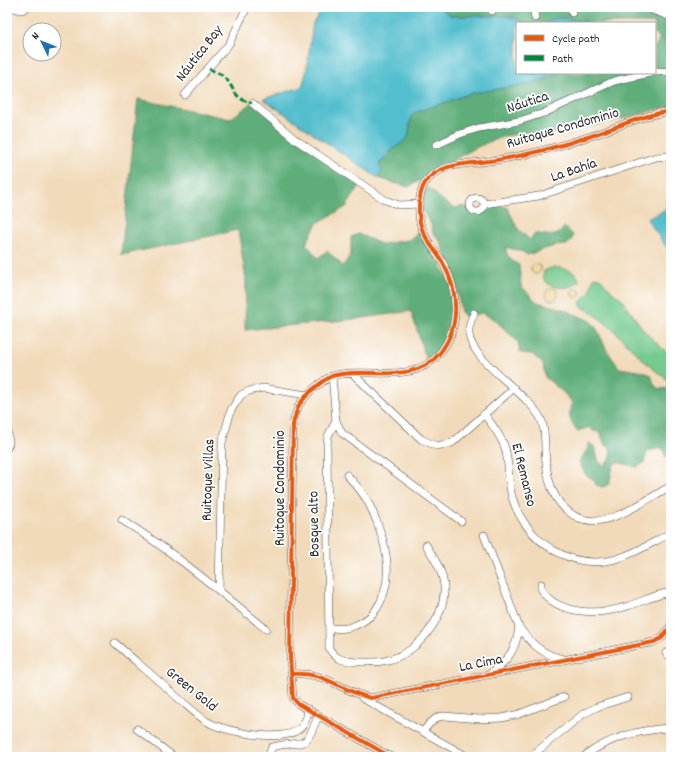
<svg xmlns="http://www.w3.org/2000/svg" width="678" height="764" font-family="Dekko,sans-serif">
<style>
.green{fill:#74ca8f;stroke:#507a5d}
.forest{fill:#5fae7a;stroke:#456c52}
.sand{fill:#eeda9e;stroke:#8c8264}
.water{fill:#52bece;stroke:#3e747c}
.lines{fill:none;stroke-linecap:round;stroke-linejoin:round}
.minor-casing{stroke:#494540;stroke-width:8}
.minor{stroke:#fff;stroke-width:7}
.quiet{stroke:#00873e;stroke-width:3;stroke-dasharray:6 3;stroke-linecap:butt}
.cycleway-casing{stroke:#fff;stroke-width:6}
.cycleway{stroke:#e8590c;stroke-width:4}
.labels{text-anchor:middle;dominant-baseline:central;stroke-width:3.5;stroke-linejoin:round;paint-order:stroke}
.street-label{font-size:15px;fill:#2b2b2b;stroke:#fff}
</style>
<rect width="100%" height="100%" fill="#fff"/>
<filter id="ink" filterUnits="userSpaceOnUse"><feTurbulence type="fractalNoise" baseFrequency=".025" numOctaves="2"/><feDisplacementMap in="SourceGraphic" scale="8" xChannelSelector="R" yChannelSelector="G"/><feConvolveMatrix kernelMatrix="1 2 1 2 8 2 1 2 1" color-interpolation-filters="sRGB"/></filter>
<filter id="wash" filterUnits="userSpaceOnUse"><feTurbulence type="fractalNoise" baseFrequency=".012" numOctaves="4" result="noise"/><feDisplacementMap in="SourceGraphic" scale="16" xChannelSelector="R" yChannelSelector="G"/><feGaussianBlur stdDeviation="0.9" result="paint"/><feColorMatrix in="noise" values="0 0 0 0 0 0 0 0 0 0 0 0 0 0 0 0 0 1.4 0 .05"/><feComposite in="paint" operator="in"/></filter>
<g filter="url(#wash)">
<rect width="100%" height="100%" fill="#f1daba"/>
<path class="green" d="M554,267C563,268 577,270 579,281C570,293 538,288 544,271Z
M594,277L600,278L613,293L621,298L644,331L665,351L671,355V382C637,361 616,324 581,306L580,302L590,292Z"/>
<path class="forest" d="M439,7H671V107H666C627,118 588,128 548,134C533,136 516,132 502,137C468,148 439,170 408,187L378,178L382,171L379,165L391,151L408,138L411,117L414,113L472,93L530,84L561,73H655V47L660,38L655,34V23H587L565,18H555L545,23H524L520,20L507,16H452Z
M138,99L230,119L252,103L361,184L346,207L317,223L306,244L318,258L327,251L343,266L351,254V237L358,234L381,244L409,240L421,228L455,292L451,336L428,365L411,311L356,319L245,330L246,279L238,230L121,255Z
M429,188C438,196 445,204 455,208C467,203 469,211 480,210C492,210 490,204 507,207L518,229L530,240L534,234C546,233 556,241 564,227L573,235L571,241L566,245L554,246L527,255L523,252L506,247C506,257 511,260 519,265L521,286L537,302L563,309L590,321L597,329L606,349L619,368L645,372L651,375L654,384L659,389L671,388V457L665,456L663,448L647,451L644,463L637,467L617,462L613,466L609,484L603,487L596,485L594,480L585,474L579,462C583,455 588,451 589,443L594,446L599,462L604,466L611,458L610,447L605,445L600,432L593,431L590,427L577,431C570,422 567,414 572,402L564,393L545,377L543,364L532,354L520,353L518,342L495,320L482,313L466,317L461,312L455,277L439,239L433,233L431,224L421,209L425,191Z"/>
<path class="sand" d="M531 269a5 5 0 1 1 10 0a5 5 0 1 1-10 0Z
M546 294a6 6 0 1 1 12 0a6 6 0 1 1-12 0Z
M571.5 293a4.5 4.5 0 1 1 9 0a4.5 4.5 0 1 1-9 0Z"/>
<path class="water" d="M324,7H439L452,16H507L520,20L524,23H517V73H561L530,84L472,93L414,113L411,117L408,138L391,151L379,164L382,171L378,178L263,99L302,87L306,73L313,23Z
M555,18H565L587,23H545Z
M671,207V254L647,219Z"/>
</g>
<g filter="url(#ink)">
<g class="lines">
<defs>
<path id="minor" d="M9,7L22,10L27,7
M492,7V11
M533,7L535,18
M571,7L572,13
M644,7L671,17
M655,72L671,71
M185,95L229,44L247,7
M252,103L296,140L385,200L399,205L419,204
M436,145L460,134L479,128L519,121L544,113L614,81L650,73
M470 205a7 7 0 1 1 14 0a7 7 0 1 1-14 0Z
M484,204L539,196L656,157L671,156
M474,313C471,320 468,327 469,334C471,361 527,392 541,419C545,428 545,439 545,449C546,475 551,506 579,518C608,530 646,499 671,486
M353,374L421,439L436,446L452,443L514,388
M332,376L336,421L342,433L461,521
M484,414C492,424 499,434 504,445C510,461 507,480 512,497C525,541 572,573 619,558C638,552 653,542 671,533
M336,421L328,436L327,445L329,648C335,660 345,661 357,662C367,662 378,663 388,660C417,653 446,618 444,587C443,571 434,558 426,545
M7,430L9,443L7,448
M122,520C174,552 219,591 266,629
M484,535L519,627C531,644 543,655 564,659
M541,584V590C559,616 601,615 628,606C641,602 653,596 666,593L671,594
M219,591L222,443L231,410L241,395L249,391L263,388L307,395
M329,628C334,628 341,629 347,628C357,626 369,619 375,611C398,579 385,537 369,504C364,493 355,484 347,475
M115,643C133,659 152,675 170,691C182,701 193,712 206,721C222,731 264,738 283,735C299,733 307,725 308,709
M666,653L671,658
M292,674C326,671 340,691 371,698L654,642L662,638L671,625
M490,674C509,659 516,650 519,627
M362,698L468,757
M137,729L174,757
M423,732L429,724L438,717L444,716L479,719L502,718L519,714L564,697
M268,757L272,747C303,738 304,755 318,716
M391,757L298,704L293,698L290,657L293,425C294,419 296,413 298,407C301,401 307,395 312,390C318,385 325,379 332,376C365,366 413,386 439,354C461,327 459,292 443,263C437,252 426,241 422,229C417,216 418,195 425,183C437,165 462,164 481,162C519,158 555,148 591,136C617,127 643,115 671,111
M530,757L583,714L597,707L628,697
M583,757C610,737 638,730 671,728"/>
</defs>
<use href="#minor" class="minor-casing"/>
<use href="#minor" class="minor"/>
<path class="quiet" d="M209,69C213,71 219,73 223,76C235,86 232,99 252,103"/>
<defs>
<path id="cycleway" d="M292,674C326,671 340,691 371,698L654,642L662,638L671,625
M391,757L298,704L293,698L290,657L293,425C294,419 296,413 298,407C301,401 307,395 312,390C318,385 325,379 332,376C365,366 413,386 439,354C461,327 459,292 443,263C437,252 426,241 422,229C417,216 418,195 425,183C437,165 462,164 481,162C519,158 555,148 591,136C617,127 643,115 671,111"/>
</defs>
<use href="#cycleway" class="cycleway-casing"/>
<use href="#cycleway" class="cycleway"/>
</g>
</g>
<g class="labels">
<g class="street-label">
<text transform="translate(200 54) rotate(-52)">Náutica Bay</text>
<text transform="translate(528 103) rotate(-18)">Náutica</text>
<text transform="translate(563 129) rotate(-16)">Ruitoque Condominio</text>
<text transform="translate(574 171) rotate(-19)">La Bahía</text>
<text transform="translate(523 475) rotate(76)">El Remanso</text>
<text transform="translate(209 480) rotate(-88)">Ruitoque Villas</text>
<text transform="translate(281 488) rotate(-90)">Ruitoque Condominio</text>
<text transform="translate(315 524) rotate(-91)">Bosque alto</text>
<text transform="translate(481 664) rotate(-11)">La Cima</text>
<text transform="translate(191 690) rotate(39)">Green Gold</text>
</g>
</g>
<rect width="678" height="764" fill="none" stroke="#fff" stroke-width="24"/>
<rect x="516" y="22" width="140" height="52" fill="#ffffff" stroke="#aaaaaa"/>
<rect x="524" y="35" width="20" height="6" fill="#e8590c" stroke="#aaaaaa"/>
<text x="552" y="42" font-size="12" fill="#2b2b2b">Cycle path</text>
<rect x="524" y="55" width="20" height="6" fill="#00873e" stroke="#aaaaaa"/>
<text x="552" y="62" font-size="12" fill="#2b2b2b">Path</text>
<g transform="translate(42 42) rotate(313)"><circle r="19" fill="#ffffff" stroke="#aaaaaa"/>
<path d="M0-3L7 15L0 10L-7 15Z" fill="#1f6fb2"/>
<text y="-6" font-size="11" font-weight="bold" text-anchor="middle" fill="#2b2b2b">N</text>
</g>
</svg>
